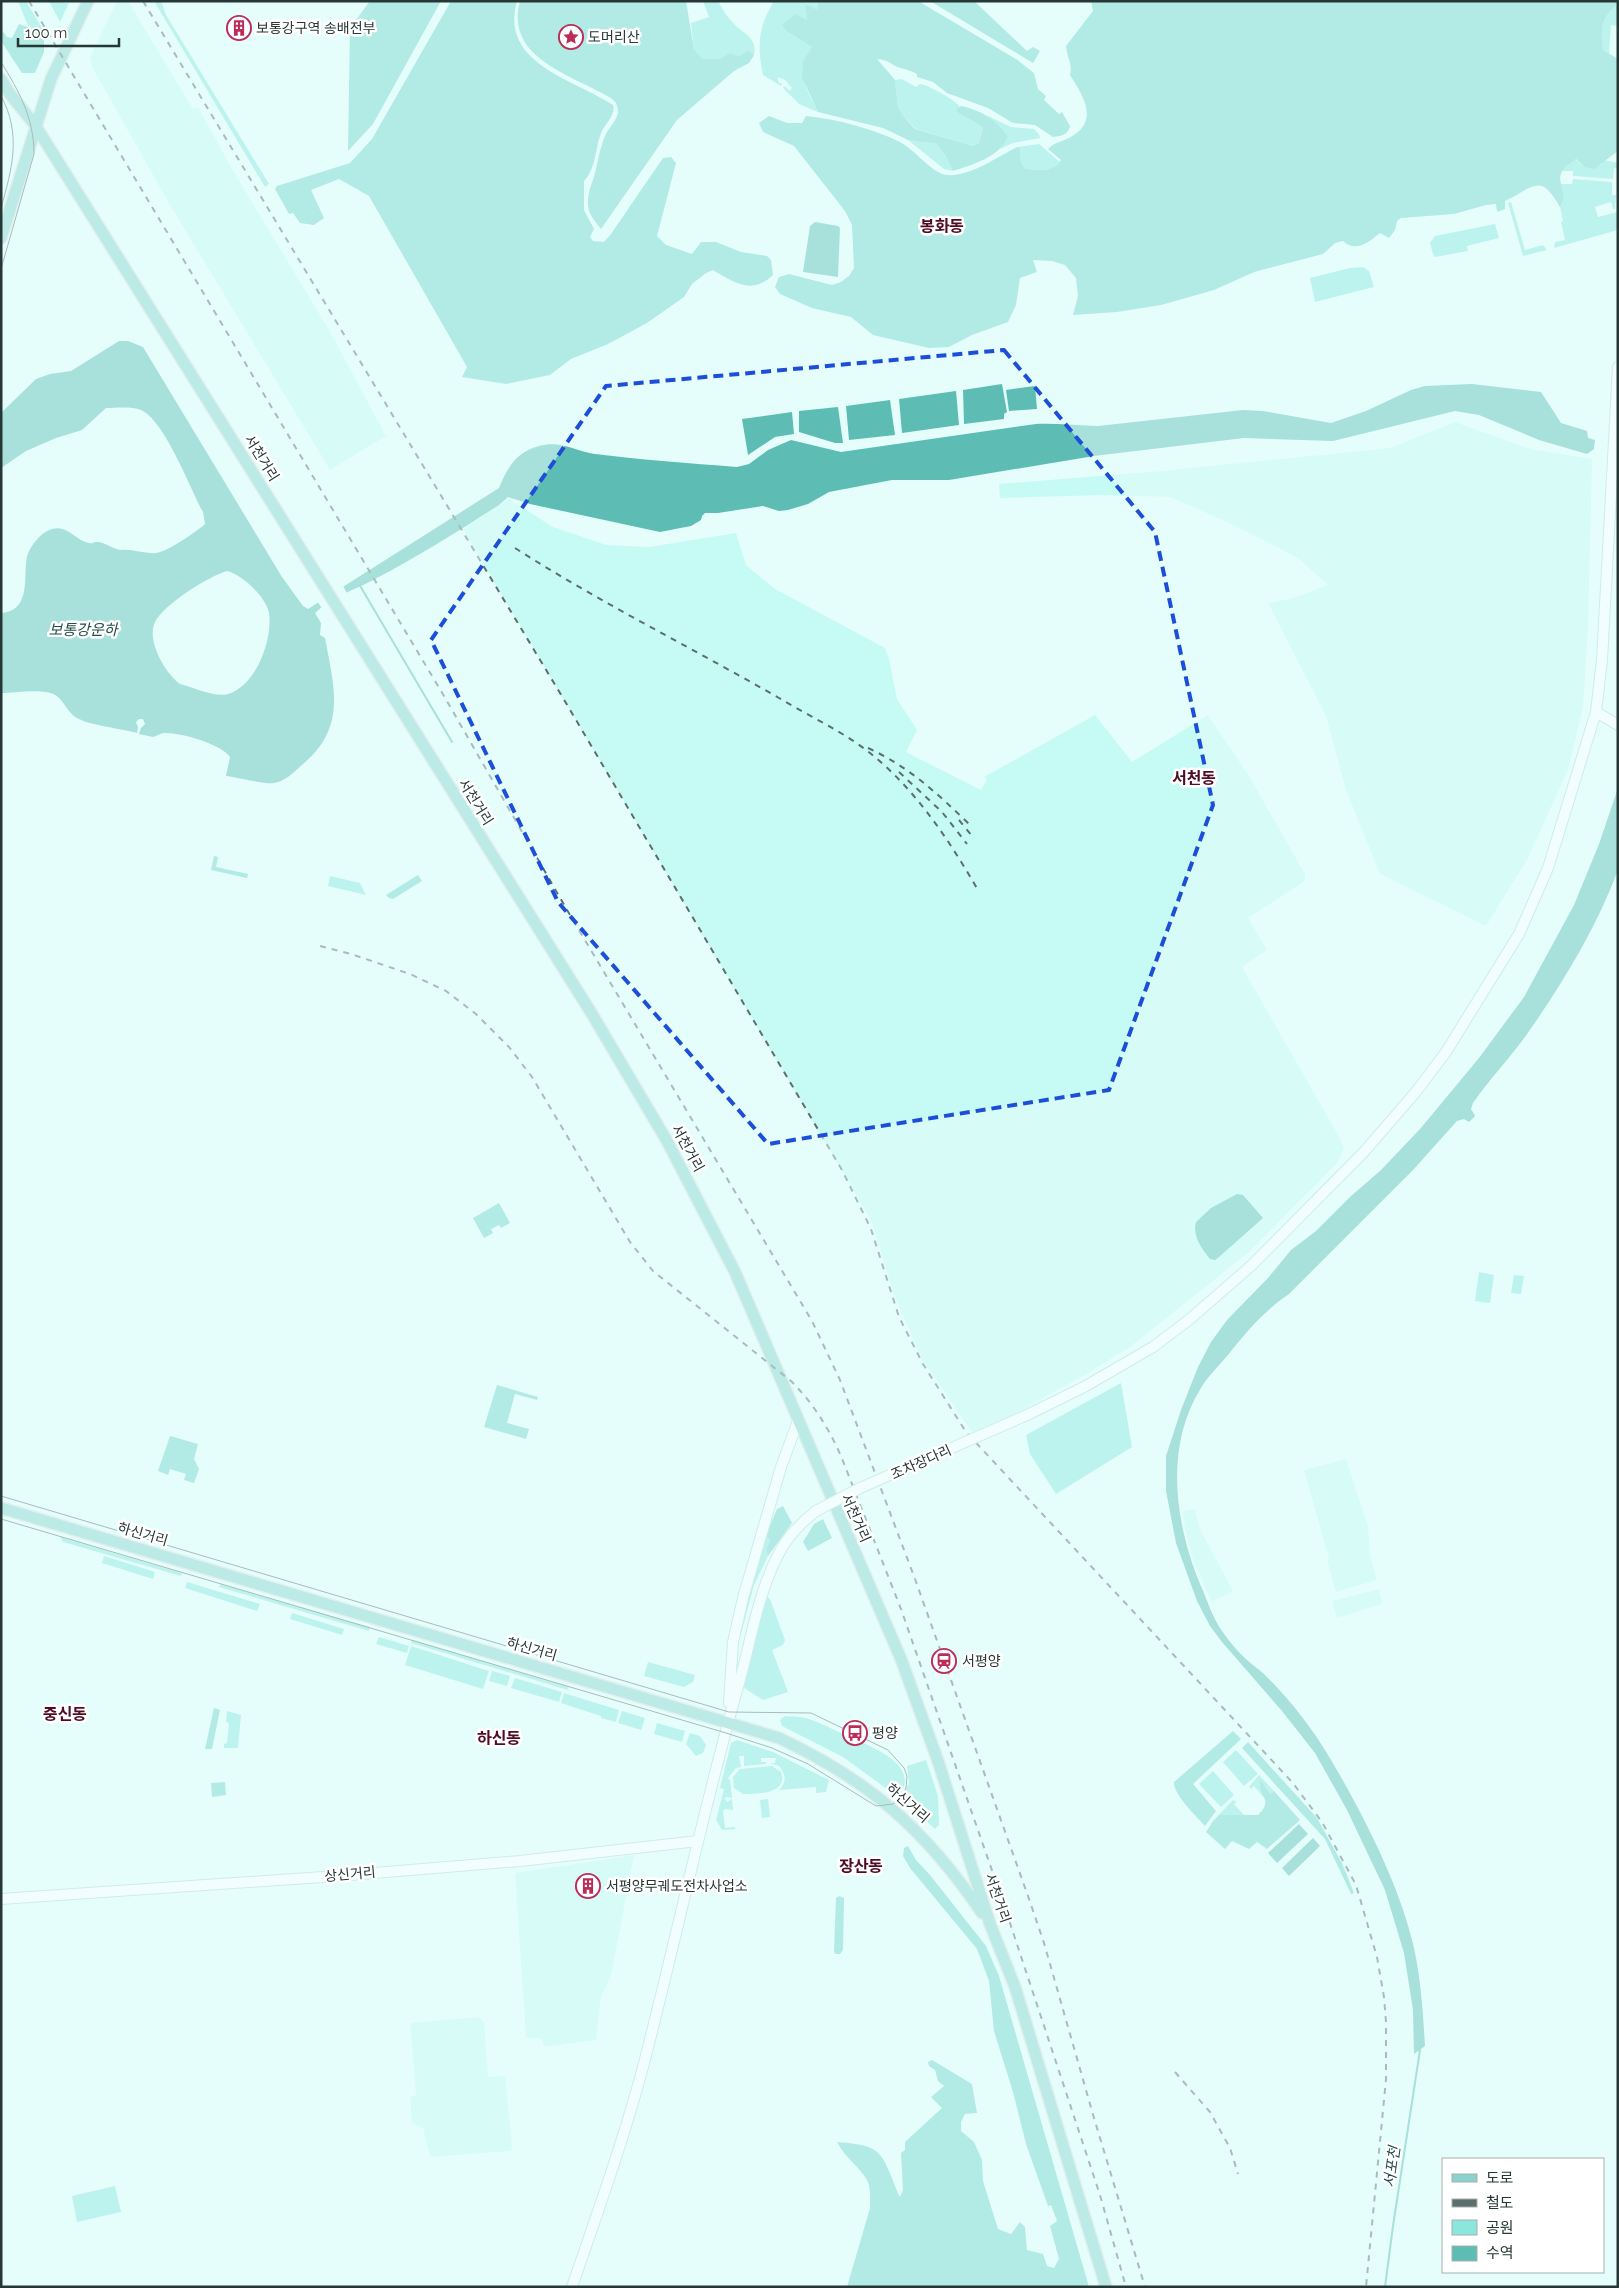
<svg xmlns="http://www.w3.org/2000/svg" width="1619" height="2288" font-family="Raleway,'Noto Sans KR',sans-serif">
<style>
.built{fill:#c6faf4}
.green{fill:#8be6dd}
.forest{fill:#74d3ca}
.water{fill:#5dbdb4;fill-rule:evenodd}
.pier{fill:#e5fefb}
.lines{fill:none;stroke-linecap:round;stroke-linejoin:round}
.stream{stroke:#5dbdb4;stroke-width:2}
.secondary-casing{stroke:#b0d9d4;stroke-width:12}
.primary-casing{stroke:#dcdfdf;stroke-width:14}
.secondary{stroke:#fff;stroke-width:10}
.primary{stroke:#8bd2cc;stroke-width:11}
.tram{stroke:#5c6f6c;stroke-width:1}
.rail{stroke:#5c6f6c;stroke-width:2;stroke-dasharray:6 6;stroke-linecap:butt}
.secondary-bridge-casing{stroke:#b0d9d4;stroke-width:12;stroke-linecap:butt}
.secondary-bridge{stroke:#fff;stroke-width:10}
.marked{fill:none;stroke:#1d4ed8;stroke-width:4;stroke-dasharray:10 6;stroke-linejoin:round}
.labels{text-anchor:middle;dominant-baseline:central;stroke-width:5;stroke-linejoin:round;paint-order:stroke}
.poi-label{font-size:14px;fill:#273735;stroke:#fff;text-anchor:start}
.street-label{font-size:14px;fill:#273735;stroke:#fff}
.water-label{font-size:15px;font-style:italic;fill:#234e4a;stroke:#fff}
.quarter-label{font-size:16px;font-weight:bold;fill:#510c22;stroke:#fff}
</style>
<rect width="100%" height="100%" fill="#e5fefb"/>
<path class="built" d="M117,1H128L193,109L198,107L235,174L328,328L386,436L330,470L170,205L92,67L90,57Z
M1455,422L1531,449L1592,459L1588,631L1583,708L1568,770L1527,860L1486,926L1380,874L1346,790L1326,716L1268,603L1290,599L1328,585L1300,560L1283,550L1227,522L1170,497L1102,495L1000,498L999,484L1160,471L1390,448Z
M509,499L553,527L606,545L649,547L736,533L746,565L775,589L885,648L889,659L897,699L917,730L906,752L981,790L987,779L984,777L1095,715L1132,762L1208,715L1249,776L1305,874V881L1248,918L1267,950L1242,967L1341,1140L1344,1149L1337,1163L1249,1252L1130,1347L1085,1375L1000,1422L973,1434L922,1359L894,1295L871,1220L463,529Z
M1346,1459L1368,1526L1370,1555L1377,1580L1336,1592L1327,1560L1329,1559L1304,1470Z
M1195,1509L1200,1529L1233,1591L1212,1602L1194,1563L1185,1530L1183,1511Z
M1379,1589L1382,1604L1337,1618L1332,1601Z
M634,1855L611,1976L601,1997L596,2040L544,2047L542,2039L526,2038L515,1873Z
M479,2017L484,2022L488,2077L505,2076L512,2145L511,2151L430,2157L423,2128L412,2123L410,2097L416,2095L410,2023Z"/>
<path class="green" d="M18,1H26L48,38L45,40L28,26Z
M49,1L69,3L60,22Z
M154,1H161L166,15L269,184L265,187Z
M703,1H718C723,10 727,17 734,24C744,34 758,38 754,55L748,50L739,56L730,53L719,59L702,60L694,49L691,23L709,17Z
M774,1H818L817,11L806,3L807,20L788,32L812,47C794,75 805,85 818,112L799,104L783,88L784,86L790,91L792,88L785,80L778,77V82L782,84L781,86L763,75C757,46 758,27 774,1Z
M1618,4V26L1611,25L1609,54L1603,50C1601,28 1600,19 1618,4Z
M902,79L916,87L920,84C927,84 957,101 960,107L957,110C963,118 975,120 983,128L979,143L973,146L916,129L904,117L898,107L895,80Z
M986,115L1011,127L1034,129L1039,134L1040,138L1013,143L1000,149L1008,136Z
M908,140L936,142L945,155L953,171L944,169Z
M1039,144L1060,162L1057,166L1046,170L1025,169L1021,162L1020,148L1017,147Z
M1575,159L1585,167L1600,165L1604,160L1618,163V168H1614L1613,179L1573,176V171H1562Z
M1573,179L1612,182V195H1618L1616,197L1615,209H1613L1611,202L1595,207L1598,217L1618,212V230L1554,248L1555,242L1565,240L1561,222L1563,221L1560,207L1564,199L1561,184H1572Z
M1511,202L1525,250L1543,245L1547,250L1523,256L1508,203Z
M1495,224L1499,238L1467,246L1468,251L1435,257L1433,254L1430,243L1435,236Z
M1363,267L1369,271L1374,287L1315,302L1310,278L1350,268Z
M330,876L360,883L366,895L328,886Z
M1479,1272L1494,1275L1490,1303L1475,1301Z
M1514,1275L1524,1276L1521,1294L1511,1293Z
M1121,1383L1132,1447L1056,1494L1030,1454L1026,1435Z
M766,1535L770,1541L766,1549L768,1556L754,1585L741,1634L737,1633Z
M60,1537L182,1573L181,1576L63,1542Z
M104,1556L155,1572L153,1579L102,1563Z
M187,1582L260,1604L257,1611L185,1588Z
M220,1584L370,1627L369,1631L219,1587Z
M766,1596L770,1599L785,1640L783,1645L772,1650L788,1692L763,1700L744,1688Z
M292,1613L344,1629L342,1635L290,1619Z
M379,1637L409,1646L407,1653L376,1644Z
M412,1640L569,1687L568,1690L411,1643Z
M411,1646L489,1671L483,1689L405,1665Z
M648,1662L695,1675L693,1682L684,1687L644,1676Z
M492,1671L510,1676L507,1686L489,1681Z
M515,1678L562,1692L559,1702L511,1688Z
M564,1693L619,1710L616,1722L601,1718V1716L561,1703Z
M227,1711L241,1715L238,1748H224V1744L227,1743L229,1723L226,1722Z
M622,1711L645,1718L641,1730L618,1723Z
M785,1716C793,1717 801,1716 809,1719C822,1723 835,1731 848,1736C869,1746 924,1765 898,1797L843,1757L782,1726L780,1720Z
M657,1723L685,1731L682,1742L654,1734Z
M690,1733L700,1736L706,1745L703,1753L696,1756L686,1744Z
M737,1740L773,1752L829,1780L826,1792L816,1793V1787L779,1790C787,1782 786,1774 779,1766L770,1763H775L776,1758H761V1762H766V1764L744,1766V1756H739L741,1767L736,1768L728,1778L730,1780L732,1798L726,1797L725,1799L727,1802L732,1799L733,1810L725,1809L723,1811L725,1828L735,1827V1829L722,1830L716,1820L724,1789L720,1788L731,1743Z
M1236,1750L1258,1774L1244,1786L1223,1762Z
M926,1760L938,1796L939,1825L935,1829L901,1799L909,1783L907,1766Z
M772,1766L781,1772C789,1794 758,1794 743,1794L734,1788L733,1777L740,1769Z
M1213,1771L1234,1795L1221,1807L1199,1784Z
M1259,1775L1274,1791L1271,1794L1266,1787L1259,1784L1266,1800L1254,1786L1251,1789L1249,1787Z
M768,1799L770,1817L762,1818L760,1800Z
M1233,1800L1237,1802L1234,1804L1245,1816L1219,1815L1213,1821Z
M115,2186L121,2212L77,2222L72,2196Z"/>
<path class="forest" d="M370,1H441L373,124L348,151L350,28Z
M451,1H517C499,64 574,79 613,105C616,115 605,124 601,133C595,149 596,169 584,181V210L594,229L590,237L593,241L604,242L611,234L663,158L671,157L676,163L657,236L666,245L692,254L701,242H716L741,252L767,256L771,260L773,275C752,295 735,283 713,270L706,273L692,284L684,297L647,323L608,344L571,359L550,375L506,384L462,377L467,367L369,196L339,179L311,190L324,218L314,225L300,223L293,213L289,214L275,189L277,186L350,163L372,139Z
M520,1H686L694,49L702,59H719L730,53L739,56L748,50L754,55L749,63L734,71L677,120L601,229C595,222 589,214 588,206C587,193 592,184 595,173C598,161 600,148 605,136C608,129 616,121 618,113C618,110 617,104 615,102C610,96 599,92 592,88C557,70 506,51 520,1Z
M818,1H918L1016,59L1034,73L1038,89L1046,96L1044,100L1059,114L1062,112L1070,126C1068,135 1061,136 1053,137L1035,125L1013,123L988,108L947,93L933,82L917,77V74C912,71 907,70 901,68C890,65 890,60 877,59L895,80L898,107L904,117L915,129L973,146L979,143L983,128C975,120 963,118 956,110L961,106C982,110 995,120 1008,136C1001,157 971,165 953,171L945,155L936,143L908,140L883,128L818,112L802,78L803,61L812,47L788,32L782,25L795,14L807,20L805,3L817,10Z
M930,1H974L1027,51L1033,47L1040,51L1033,63Z
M1091,1H1618V4C1600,19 1601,28 1603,50L1618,59V151L1594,169L1585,167L1576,159C1553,176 1561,176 1564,199L1560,207C1540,171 1533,188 1505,201V209L1497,212L1496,204L1486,205L1454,214L1401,218L1397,221L1395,230L1389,238L1380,233C1369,242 1356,253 1343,241L1335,243L1323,254L1254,272L1214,290L1161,305L1117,312L1073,315L1078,296L1076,278L1065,265L1052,261L1033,260L1037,272L1020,278L1016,305L1008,322L972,335L949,347L929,348L873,335L851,317L812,308L780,294L775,287L779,277L789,274L832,285L841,282L849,276L854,268L852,225L845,211L794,146L763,132L759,123L769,116L787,123H802L806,116C836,119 870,128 898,141C914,148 932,174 947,175C970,177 997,157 1017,147L1020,148L1021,162L1025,169L1046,170L1057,166L1061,160L1048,149C1054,142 1061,142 1069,138C1100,122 1084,97 1070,75C1073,64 1067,58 1066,46L1093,11Z
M19,24L30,28L44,40V52L35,73H22L1,41V29L7,37L12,38Z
M214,856L218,857L216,867L248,874L247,878L211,870Z
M418,875L422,881L393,899L389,898L386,895Z
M499,1203L510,1223L501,1228L499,1225L491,1229L493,1233L484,1238L473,1218Z
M497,1385L538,1397L537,1400L515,1394L507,1423L529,1429L526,1439L484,1427Z
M170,1436L198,1444L194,1459L199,1469L194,1483L184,1480L186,1474L170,1469L168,1475L158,1471Z
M783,1506L792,1523L768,1556L766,1549L770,1541L766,1535L777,1509Z
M823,1519L832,1538L808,1551L803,1542L814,1524Z
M214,1708L220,1710L212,1749H205Z
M1233,1731L1241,1739L1193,1784L1216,1811L1205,1826C1196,1816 1173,1794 1174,1782Z
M1248,1742L1317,1818L1342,1863L1354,1893L1351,1894L1325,1839L1242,1748Z
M1260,1780L1271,1794L1274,1791L1300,1820L1267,1849L1257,1842L1249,1849L1232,1841L1225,1849L1206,1832L1213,1821L1219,1815H1258C1275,1799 1257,1796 1260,1780Z
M225,1782L226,1795L212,1797L211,1783Z
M908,1846L916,1860L930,1875L986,1946L999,1976L1089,2287H847L870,2208C870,2200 871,2187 867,2180C859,2166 846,2159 837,2142C848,2143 867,2144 876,2151C888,2161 893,2184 900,2197L903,2190L901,2153L905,2150V2142L942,2108L931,2097L944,2086L938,2081L935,2070L929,2066L928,2062L932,2060L972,2084L977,2113L965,2114L961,2122V2131L974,2142L982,2160L983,2181L998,2229L1011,2234L1020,2222L1025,2227L1027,2250L1043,2254L1047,2266L1054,2268L1059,2259L1050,2226L1057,2221L1051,2205L1048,2206L1026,2144L1013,2092L994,2031L989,1981L977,1949L910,1868L903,1856L904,1848Z
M839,1896L844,1898L843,1950L840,1954H836L834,1952L836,1898Z"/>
<path class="water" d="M815,222L838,226L840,228L838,277L803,272L810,226Z
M119,341H128L143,347L282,577L303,606L308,609L499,488C507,468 516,452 539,446C561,440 575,451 595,454C642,460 689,463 737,467L749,464L768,450L791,440L841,452L1036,424C1057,423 1077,426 1098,426L1243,410L1263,411L1331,423L1366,411L1411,390L1425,386L1472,384L1541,392L1561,423L1587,431L1588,438L1595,440L1594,449L1587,454L1539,440L1479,415L1455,411L1333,441L1244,438L1094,456L949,480H892L829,492L808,504L788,510L779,511L763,506L718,513H705L702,516L701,520L691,526L660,532L530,504L508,497L499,505C459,531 417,557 375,579C355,590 331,597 315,613L321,623L320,635L325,638C334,687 347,727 303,764C294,772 286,781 274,783C268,785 235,777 226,776L230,757C222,744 179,732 164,733C161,733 157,736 153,737L139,734L141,728L145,724L143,719H139L136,722L138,727L137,733C123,729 90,725 79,719C68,714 66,704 58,697C48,687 16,693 1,693V613C32,611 23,576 27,557C29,548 37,538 44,533C65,519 73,540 89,543C97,544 90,542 97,542C105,542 114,550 122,550C133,549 145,554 156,553C167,552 196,532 205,524L203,512C190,488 165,421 141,410C131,406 116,408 106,408L82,430L56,438L26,451L1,468V413L36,379L50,374L71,371ZM227,571C243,575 266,597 269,613C273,639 256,686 228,694C215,698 193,687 180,684C165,673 146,640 155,622C163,605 209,576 227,571Z
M1002,384L1007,412L1004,414V419L964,424L963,390Z
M1035,386L1037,409L1009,411L1006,390Z
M956,391L959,425L902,433L899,399Z
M890,400L895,435L849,440L846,406Z
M838,407L843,443H835L799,432V411Z
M792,412L794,434L775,437L748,455L742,419Z
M1618,788V870C1596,929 1561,986 1525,1037C1508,1060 1489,1080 1473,1103L1471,1109L1475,1116L1469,1122L1464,1119L1457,1121L1413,1170L1289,1294C1265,1310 1246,1332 1228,1355C1219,1366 1208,1376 1201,1388C1164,1447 1175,1523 1200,1584C1207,1599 1212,1617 1222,1631C1229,1641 1238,1652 1247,1660C1252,1665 1259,1669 1264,1674C1288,1698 1310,1725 1328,1755C1361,1810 1400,1885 1414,1948C1421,1980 1423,2013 1425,2046L1414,2054L1413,2010L1404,1953L1385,1890L1347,1810L1315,1753L1282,1711L1222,1642L1210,1626L1197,1601L1176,1543L1166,1491V1456L1181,1410L1198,1367L1211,1342L1227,1320L1268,1278L1291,1250L1316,1231L1350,1197L1381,1170L1420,1129L1479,1058L1524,997L1574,905L1599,844Z
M1237,1194L1243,1195L1263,1218L1219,1257L1215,1260L1210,1259C1202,1249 1192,1236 1196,1222L1211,1208Z
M1299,1824L1308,1834L1277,1863L1268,1853Z
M1313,1838L1320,1846L1289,1876L1282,1868Z"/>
<path class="pier" d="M343,586L348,595L323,610L317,601Z"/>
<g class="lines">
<path class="stream" d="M359,584L452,742
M1385,2287L1393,2226L1420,2050"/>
<defs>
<path id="secondary" d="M1596,712L1618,725
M1027,1415L1084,1387L1153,1347L1190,1319L1252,1265L1363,1153L1415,1093L1446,1052L1519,934L1548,868L1596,712L1602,660L1618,367
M729,1703L733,1642L743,1598L781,1467L798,1421
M1,1899L338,1876L520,1861L698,1841
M572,2287C597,2214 623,2142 643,2067C676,1940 703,1810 739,1683C751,1641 757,1597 777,1557C786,1538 799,1524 816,1511"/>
<path id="primary" d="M1,79L10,94L35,125L592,1014L667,1141L735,1272L901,1659L938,1761L990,1924L1015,1987L1106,2287
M1,238L51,79L88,1
M1,1508L779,1738C870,1781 925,1829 982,1913"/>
</defs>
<use href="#secondary" class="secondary-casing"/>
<use href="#primary" class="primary-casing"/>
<use href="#secondary" class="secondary"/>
<use href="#primary" class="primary"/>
<path class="tram" d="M1,62C19,91 34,118 34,154L1,269
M1,96C22,134 12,169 1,208
M1,1496L729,1712L811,1713L888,1750L904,1768L907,1776L906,1788L900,1799L893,1804L876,1806L808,1764L772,1748L726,1733L1,1519"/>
<path class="rail" d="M29,1L444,696L567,910L812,1321L840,1380L915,1579L1028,1896L1044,1943L1094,2118L1145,2287
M143,1L563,698L842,1170L871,1229L899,1317L923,1364L966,1432L1292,1782L1322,1822L1356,1885L1377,1957L1384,1997L1386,2022V2079L1366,2287
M515,548C601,603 692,648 779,698C804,713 831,726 855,742C909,779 946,835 978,890
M868,748C908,766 938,794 969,824
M899,772L942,812L967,844
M959,820L972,836
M320,946L351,954L410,974L446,991L476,1014L509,1047L532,1077L630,1242L653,1271L791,1381C813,1403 828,1427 841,1456L901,1609L1003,1902L1100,2195L1126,2287
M1175,2072L1210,2112L1230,2148L1238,2174"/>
<defs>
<path id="secondary-bridge" d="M816,1511L860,1488L1027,1415"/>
</defs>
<use href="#secondary-bridge" class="secondary-bridge-casing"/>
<use href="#secondary-bridge" class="secondary-bridge"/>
</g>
<path d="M0 0H1619V2288H0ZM1004,350L1155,532L1213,805L1109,1090L768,1144L558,902L431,640L606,386Z" fill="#e5fefb" fill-opacity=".55" fill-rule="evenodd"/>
<path class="marked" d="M1004,350L1155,532L1213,805L1109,1090L768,1144L558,902L431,640L606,386Z"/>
<defs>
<symbol id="building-ring" viewBox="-11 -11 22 22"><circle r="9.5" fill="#fff" stroke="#bb2c59" stroke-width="1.5"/><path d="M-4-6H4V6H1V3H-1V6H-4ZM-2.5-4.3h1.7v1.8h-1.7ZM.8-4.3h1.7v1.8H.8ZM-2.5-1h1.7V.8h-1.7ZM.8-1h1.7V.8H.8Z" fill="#bb2c59"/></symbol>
<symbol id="sight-ring" viewBox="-11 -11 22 22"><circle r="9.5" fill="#fff" stroke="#bb2c59" stroke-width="1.5"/><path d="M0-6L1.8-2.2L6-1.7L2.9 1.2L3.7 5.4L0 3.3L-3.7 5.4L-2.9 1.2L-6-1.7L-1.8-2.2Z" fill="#bb2c59"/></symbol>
<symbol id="station-ring" viewBox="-11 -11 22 22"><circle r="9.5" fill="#fff" stroke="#bb2c59" stroke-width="1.5"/><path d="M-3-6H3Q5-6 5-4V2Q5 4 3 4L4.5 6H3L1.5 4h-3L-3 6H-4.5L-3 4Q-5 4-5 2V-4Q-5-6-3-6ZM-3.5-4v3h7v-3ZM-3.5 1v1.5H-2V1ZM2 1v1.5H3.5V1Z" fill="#bb2c59"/></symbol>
<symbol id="bus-ring" viewBox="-11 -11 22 22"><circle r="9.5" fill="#fff" stroke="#bb2c59" stroke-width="1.5"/><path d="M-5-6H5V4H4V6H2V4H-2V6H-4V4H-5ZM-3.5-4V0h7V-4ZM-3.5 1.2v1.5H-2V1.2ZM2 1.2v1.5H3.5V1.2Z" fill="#bb2c59"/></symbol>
</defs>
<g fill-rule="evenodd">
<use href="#building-ring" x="225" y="14" width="28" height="28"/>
<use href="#sight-ring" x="557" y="23" width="28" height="28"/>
<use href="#station-ring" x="930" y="1647" width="28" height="28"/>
<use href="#bus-ring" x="841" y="1719" width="28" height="28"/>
<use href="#building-ring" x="574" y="1872" width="28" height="28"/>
</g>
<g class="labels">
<g class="poi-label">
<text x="256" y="28">보통강구역 송배전부</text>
<text x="588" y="37">도머리산</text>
<text x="962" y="1661">서평양</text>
<text x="872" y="1733">평양</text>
<text x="606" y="1886">서평양무궤도전차사업소</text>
</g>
<g class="street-label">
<text transform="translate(262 458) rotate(58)">서천거리</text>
<text transform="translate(476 802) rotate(58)">서천거리</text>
<text transform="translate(688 1148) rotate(61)">서천거리</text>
<text transform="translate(921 1462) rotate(-24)">조차장다리</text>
<text transform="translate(856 1518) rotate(66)">서천거리</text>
<text transform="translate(143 1534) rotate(16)">하신거리</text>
<text transform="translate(532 1649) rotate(16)">하신거리</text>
<text transform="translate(908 1803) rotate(41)">하신거리</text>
<text transform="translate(350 1874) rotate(-5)">상신거리</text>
<text transform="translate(998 1898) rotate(71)">서천거리</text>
</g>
<g class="water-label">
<text x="83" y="630">보통강운하</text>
<text transform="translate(1392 2167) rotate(-82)">서포천</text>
</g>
<g class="quarter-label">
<text x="942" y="226">봉화동</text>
<text x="1194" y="778">서천동</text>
<text x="65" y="1714">중신동</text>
<text x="499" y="1738">하신동</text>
<text x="861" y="1866">장산동</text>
</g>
</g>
<rect width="1619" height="2288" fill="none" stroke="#273735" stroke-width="5"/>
<rect x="1442" y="2158" width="162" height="115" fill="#ffffff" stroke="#a9afae"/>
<rect x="1452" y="2174" width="25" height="8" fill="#8bd2cc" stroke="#a9afae"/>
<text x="1486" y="2183" font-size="15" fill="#273735">도로</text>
<rect x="1452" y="2199" width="25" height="8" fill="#5c6f6c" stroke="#a9afae"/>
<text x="1486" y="2208" font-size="15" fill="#273735">철도</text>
<rect x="1452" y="2220" width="25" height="15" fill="#8be6dd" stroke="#a9afae"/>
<text x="1486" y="2233" font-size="15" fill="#273735">공원</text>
<rect x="1452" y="2246" width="25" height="15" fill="#5dbdb4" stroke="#a9afae"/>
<text x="1486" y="2258" font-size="15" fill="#273735">수역</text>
<path d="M18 38v8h101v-8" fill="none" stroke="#273735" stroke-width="2.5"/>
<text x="25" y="38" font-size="15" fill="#273735" stroke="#ffffff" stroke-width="4" paint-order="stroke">100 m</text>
</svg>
